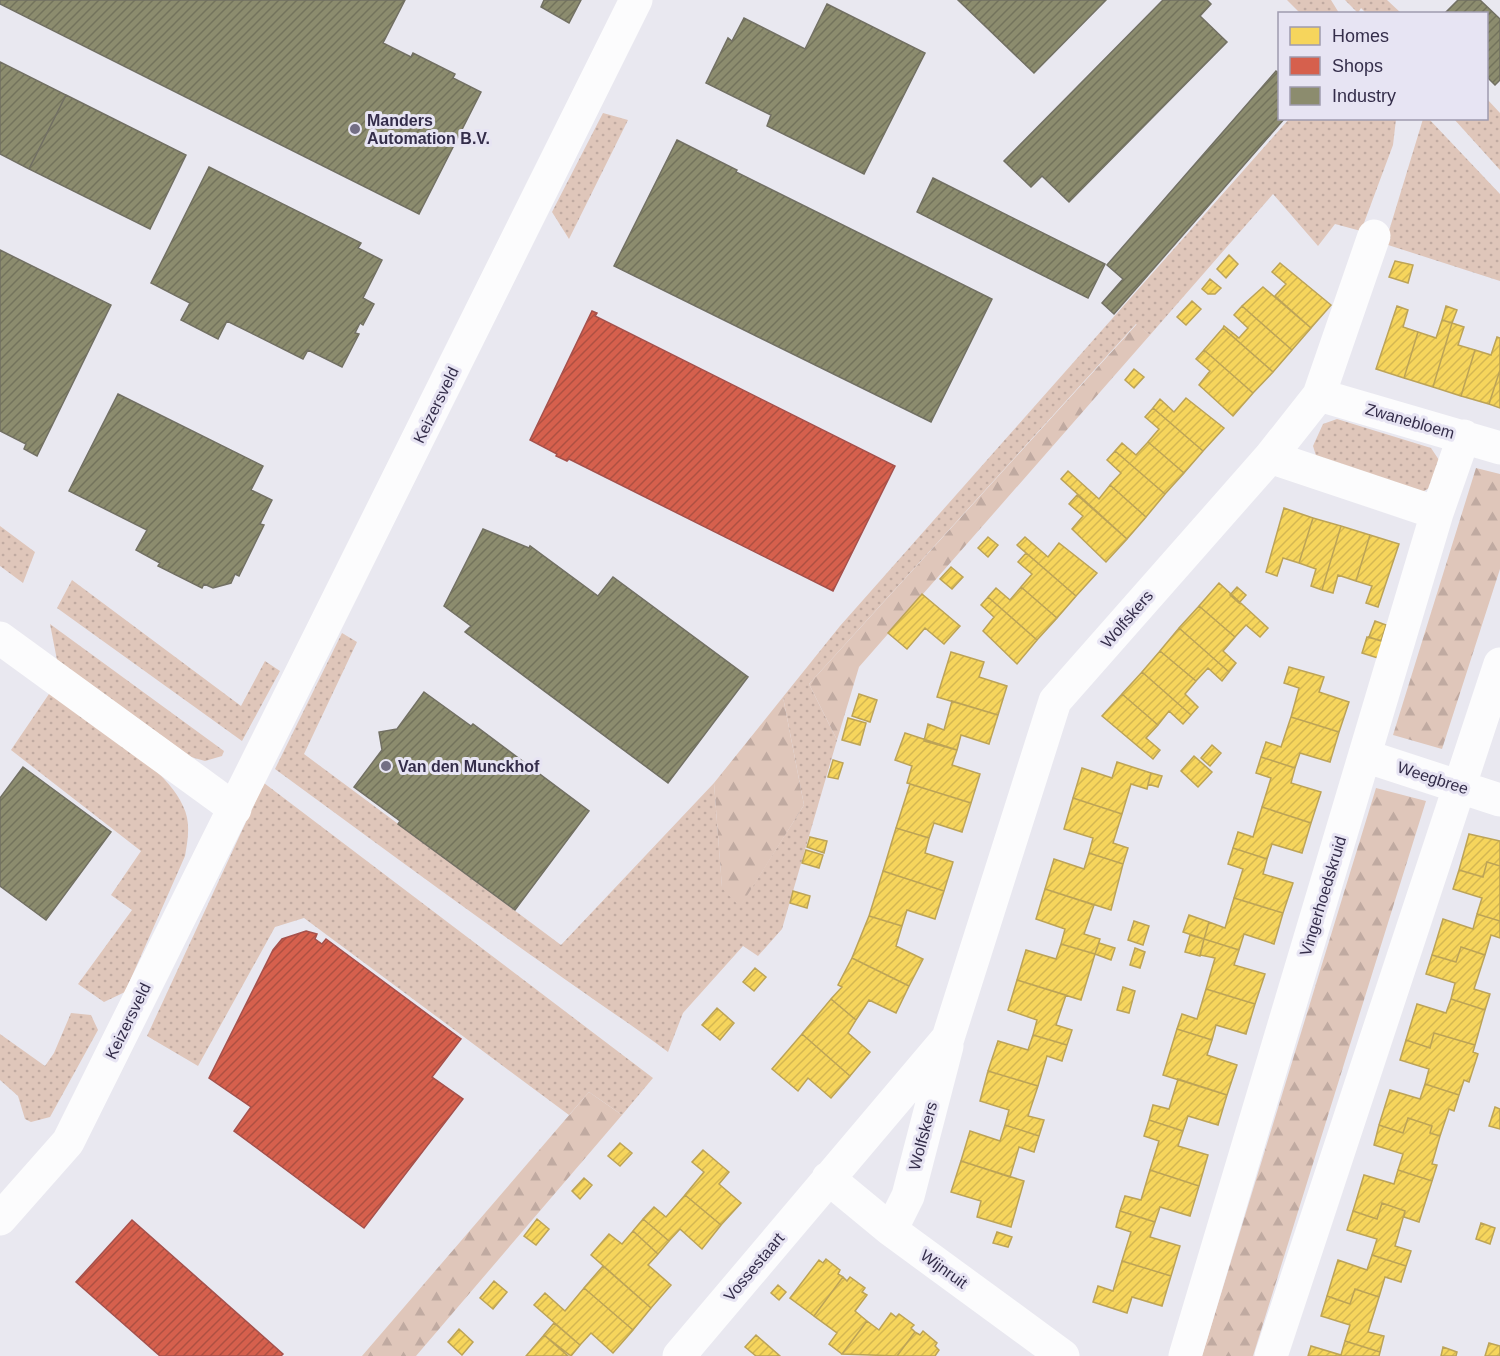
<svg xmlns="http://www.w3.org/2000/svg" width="1500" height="1356" font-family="Arial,sans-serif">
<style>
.grass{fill:url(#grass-dots)}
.forest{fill:url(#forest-firs)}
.homes{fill:url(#homes-hatch);stroke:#bca357;stroke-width:1.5}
.shops{fill:url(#shops-hatch);stroke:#a5514c;stroke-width:1.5}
.industry{fill:url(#industry-hatch);stroke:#727063;stroke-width:1.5}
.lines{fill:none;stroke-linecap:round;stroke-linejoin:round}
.street{stroke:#fcfcfd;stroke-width:33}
.poi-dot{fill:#736e84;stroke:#e7e4f3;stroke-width:2}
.labels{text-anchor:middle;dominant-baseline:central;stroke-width:6;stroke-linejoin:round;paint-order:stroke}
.poi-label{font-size:16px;font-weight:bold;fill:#342d4a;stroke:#e7e4f3;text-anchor:start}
.street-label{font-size:16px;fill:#342d4a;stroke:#e7e4f3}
</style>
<defs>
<pattern id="grass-dots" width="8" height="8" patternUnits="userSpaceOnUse" patternTransform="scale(1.5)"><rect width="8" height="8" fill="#dfc6ba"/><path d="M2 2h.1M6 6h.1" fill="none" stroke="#c0aaa1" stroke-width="1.8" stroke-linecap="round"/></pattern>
<pattern id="forest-firs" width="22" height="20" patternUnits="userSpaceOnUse" patternTransform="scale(1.5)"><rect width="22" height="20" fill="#dfc6ba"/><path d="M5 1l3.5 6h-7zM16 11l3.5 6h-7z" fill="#c0aaa1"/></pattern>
<pattern id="homes-hatch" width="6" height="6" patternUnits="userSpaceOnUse" patternTransform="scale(1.5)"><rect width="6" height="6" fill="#f6d55c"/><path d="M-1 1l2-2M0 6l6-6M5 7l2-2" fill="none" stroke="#d4b752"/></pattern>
<pattern id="shops-hatch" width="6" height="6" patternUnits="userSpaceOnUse" patternTransform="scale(1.5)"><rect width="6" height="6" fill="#d6604d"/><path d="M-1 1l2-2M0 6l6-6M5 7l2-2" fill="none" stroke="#ae5042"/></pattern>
<pattern id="industry-hatch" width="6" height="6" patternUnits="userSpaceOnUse" patternTransform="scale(1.5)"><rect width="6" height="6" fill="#8c8c6e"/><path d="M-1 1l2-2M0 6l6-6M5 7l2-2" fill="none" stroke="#73735c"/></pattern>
</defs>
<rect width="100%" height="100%" fill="#e9e8f0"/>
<path class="grass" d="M1287,0H1331L1339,13H1300Z
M1345,0H1387L1401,13H1366L1361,8L1358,13Z
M1487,99L1500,113V170L1454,119L1486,118Z
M603,113L628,120L569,239L552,212Z
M1289,119H1396L1393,145L1361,231L1335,224L1318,246L1273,194L1150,335L1136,324L809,684L837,740L782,929L758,956L743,946L683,1013L668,1052C628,1022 586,995 545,965C454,901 365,835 275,769L342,633L357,642L304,754L561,945L714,783L722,887L740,906L804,805L783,697L840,626Z
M1423,119H1429L1500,194V281L1385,244Z
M1337,419L1431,448L1439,460L1431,487L1419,494L1317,459L1313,446L1323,424Z
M0,526L35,552L23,583L0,566Z
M72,580L241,706L265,661L280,671L242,741L57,608Z
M50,624L224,751L222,756L205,761L191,757L57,660Z
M51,691C88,719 165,765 183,806C191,822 188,839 185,856L125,992L104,1002L78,984L132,910L111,895L141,851L11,750Z
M264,783L653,1078L622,1115L589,1092L569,1115L304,918L275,927L198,1066L147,1036Z
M71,1013L91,1015L98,1030L50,1117L31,1122L25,1119L18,1096L0,1080V1034L45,1066L54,1053Z"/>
<path class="forest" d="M1137,324L1150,335L859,667L837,740L809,684Z
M1476,468L1500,474V569L1442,749L1393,735Z
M783,697L804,805L740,907L722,888L714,783Z
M1376,788L1426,801L1253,1356H1202Z
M589,1092L622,1115L416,1356H362Z"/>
<path class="homes" d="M1229,255L1238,264L1226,278L1217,269Z
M1395,261L1413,265L1408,283L1389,277Z
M1280,263L1331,305L1311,328L1275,296L1286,284L1272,272Z
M1210,279L1221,288L1215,294H1208L1202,289Z
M1263,287L1311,328L1292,350L1242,306Z
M1192,301L1201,309L1186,325L1177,317Z
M1242,306L1292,350L1273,372L1223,328L1224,326L1239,338L1248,328L1234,315Z
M1397,306L1408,310L1403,327L1418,332L1404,378L1376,369Z
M1446,306L1457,310L1452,323L1442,320Z
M1442,320L1452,323L1433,387L1404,378L1418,332L1436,338Z
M1452,323L1464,327L1458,345L1475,350L1461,396L1433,387Z
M1223,328L1273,372L1253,393L1204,350Z
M1497,337L1500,338V370L1489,404L1461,396L1475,350L1491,355Z
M1204,350L1253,393L1233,416L1199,385L1210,371L1196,359Z
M1134,369L1144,377L1134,388L1125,380Z
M1500,370V408L1489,404Z
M1186,398L1224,428L1203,451L1153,408L1160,399L1174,412Z
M1153,408L1203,451L1184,473L1148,442L1159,429L1145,417Z
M1148,442L1184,473L1165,494L1115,451L1122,443L1136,455Z
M1115,451L1165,494L1146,517L1110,485L1121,473L1107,460Z
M1068,471L1099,499L1110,485L1146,517L1127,539L1061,479Z
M1077,495L1127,539L1106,562L1072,529L1083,516L1069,504Z
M1284,508L1313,518L1299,563L1283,558L1277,576L1266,572Z
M1313,518L1341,526L1322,590L1311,586L1316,569L1299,563Z
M1341,526L1370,535L1356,581L1338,575L1333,593L1322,590Z
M1370,535L1399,544L1378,607L1366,603L1372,586L1356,581Z
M988,537L998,545L988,557L978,548Z
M1025,537L1048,557L1059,543L1097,573L1076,596L1017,545Z
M1026,553L1076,596L1057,618L1021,587L1032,574L1018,562Z
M951,567L963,577L952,589L940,579Z
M1219,583L1268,628L1260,637L1246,625L1235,637L1199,606Z
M1021,587L1057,618L1037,640L988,597L996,588L1010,600Z
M1237,587L1246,595L1239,603L1230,595Z
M922,594L960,626L944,644L925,628L907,649L888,633Z
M988,597L1037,640L1017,664L983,631L994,617L981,605Z
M1199,606L1235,637L1223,651L1236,663L1229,672L1179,628Z
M1375,621L1386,625L1381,641L1369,637Z
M1179,628L1229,672L1222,681L1208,668L1196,681L1160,651Z
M1367,637L1383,641L1378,658L1362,653Z
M1160,651L1196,681L1185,694L1198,707L1191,715L1142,672Z
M951,652L984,662L979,677L1007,686L998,715L937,697Z
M1289,667L1324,677L1319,692L1349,702L1339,732L1291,717L1299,688L1284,683Z
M1142,672L1191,715L1183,724L1169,711L1158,725L1122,694Z
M859,694L877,700L870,722L852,716Z
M1122,694L1158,725L1146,738L1160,750L1153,759L1102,716Z
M952,701L998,715L989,744L961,735L957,750L924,741L928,724L944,730Z
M1291,717L1339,732L1330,762L1300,753L1295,768L1261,757L1266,742L1281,747Z
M848,718L866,723L860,745L842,740Z
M905,733L957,750L952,765L980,774L971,803L907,783L912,766L895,760Z
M1212,745L1221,753L1210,766L1201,758Z
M1194,756L1212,772L1198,787L1181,771Z
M1261,757L1295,768L1291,783L1321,792L1311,823L1262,807L1271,778L1256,773Z
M833,760L843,763L838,779L828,777Z
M1117,762L1151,773L1147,789L1131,784L1122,814L1073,798L1082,768L1112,778Z
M1151,773L1162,776L1158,787L1148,784Z
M910,784L971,803L962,832L934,823L929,838L896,828Z
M1073,798L1122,814L1113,843L1128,848L1123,864L1089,853L1093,838L1064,829Z
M1262,807L1311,823L1302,853L1272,844L1267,859L1233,848L1238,832L1253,837Z
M896,828L929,838L925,853L953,862L944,891L883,871Z
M1469,834L1500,841V866L1487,862L1483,877L1459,870Z
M810,837L827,841L824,853L807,847Z
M1233,848L1267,859L1263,874L1293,883L1283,913L1234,898L1243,869L1228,864Z
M806,850L823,855L819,868L802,863Z
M1089,853L1123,864L1111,910L1045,889L1054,859L1084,869Z
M1487,862L1500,866V921L1477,914L1482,898L1453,889L1459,870L1483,877Z
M883,871L944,891L935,919L907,910L902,926L869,916Z
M1045,889L1094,905L1084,934L1100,939L1095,954L1061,944L1065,929L1036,919Z
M793,891L810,896L807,908L790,903Z
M1234,898L1283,913L1274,944L1244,934L1239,950L1204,939L1209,922L1225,928Z
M1477,914L1500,921V938L1491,935L1485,955L1461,947L1456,962L1432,955L1443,919L1473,929Z
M1189,915L1209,922L1204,939L1183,932Z
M869,916L902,926L896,946L923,959L909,986L852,958Z
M1134,921L1149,926L1143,945L1128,940Z
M1190,935L1204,939L1200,956L1185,952Z
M1204,939L1239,950L1234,965L1265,974L1255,1004L1206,989L1215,958L1200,955Z
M1099,943L1115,948L1111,960L1095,954Z
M1061,944L1095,954L1081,1000L1017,980L1026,950L1056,959Z
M1461,947L1485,955L1474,989L1490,994L1485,1010L1451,999L1455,983L1426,974L1432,955L1456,962Z
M1135,948L1145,952L1140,968L1130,965Z
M852,958L909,986L896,1013L869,1000L856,1020L831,999L842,987L838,985Z
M755,968L766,977L754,991L743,982Z
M1017,980L1066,995L1056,1025L1072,1030L1067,1045L1033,1035L1037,1020L1008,1010Z
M1123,987L1135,991L1129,1013L1117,1010Z
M1206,989L1255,1004L1246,1034L1216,1025L1212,1040L1177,1029L1182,1014L1197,1019Z
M831,999L856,1020L848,1033L870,1052L850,1076L802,1034Z
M1451,999L1485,1010L1475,1045L1434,1033L1430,1048L1406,1040L1417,1004L1446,1013Z
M717,1008L734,1023L720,1040L702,1025Z
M1177,1029L1212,1040L1207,1055L1237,1065L1227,1095L1163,1075Z
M1434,1033L1475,1045L1473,1052L1478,1054L1469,1082L1464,1080L1459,1095L1425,1084L1429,1069L1400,1060L1406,1040L1430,1048Z
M802,1034L850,1076L831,1098L808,1078L798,1091L772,1069Z
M1033,1035L1067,1045L1062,1061L1047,1056L1038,1086L988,1071L998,1041L1028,1050Z
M988,1071L1038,1086L1028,1116L1044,1120L1039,1136L1005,1125L1009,1110L980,1101Z
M1178,1079L1227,1095L1218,1125L1188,1116L1183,1131L1149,1120L1153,1105L1169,1109Z
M1425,1084L1459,1095L1454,1111L1449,1109L1440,1136L1430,1133L1432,1126L1408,1118L1403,1133L1379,1125L1390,1090L1420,1099Z
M1495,1107L1500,1109V1129L1489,1126Z
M1408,1118L1432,1126L1430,1133L1440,1136L1432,1164L1437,1165L1432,1181L1398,1170L1403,1154L1374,1145L1379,1125L1403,1133Z
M1149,1120L1183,1131L1178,1146L1208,1155L1199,1186L1150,1170L1159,1141L1144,1136Z
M1005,1125L1039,1136L1034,1152L1019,1147L1010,1177L961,1161L970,1131L1000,1141Z
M620,1143L632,1153L620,1166L608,1156Z
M703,1150L729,1172L719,1184L741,1203L721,1225L685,1195L704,1172L692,1162Z
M961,1161L1024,1181L1011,1227L977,1217L981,1201L951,1192Z
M1150,1170L1199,1186L1190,1216L1160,1207L1155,1222L1120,1211L1125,1196L1141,1200Z
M1398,1170L1432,1181L1419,1222L1404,1217L1405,1211L1382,1203L1377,1219L1353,1211L1364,1175L1394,1184Z
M584,1178L592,1185L580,1199L572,1191Z
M685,1195L721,1225L702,1249L680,1229L669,1241L643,1219L654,1207L666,1217Z
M1382,1203L1405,1211L1395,1246L1411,1251L1406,1266L1372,1255L1377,1239L1347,1230L1353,1211L1377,1219Z
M1120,1211L1155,1222L1150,1237L1180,1246L1171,1276L1122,1261L1131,1232L1116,1227Z
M537,1219L549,1229L536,1245L524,1236Z
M643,1219L669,1241L658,1254L633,1231Z
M1481,1223L1495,1228L1490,1244L1476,1239Z
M633,1231L658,1254L648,1265L671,1285L651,1308L591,1255L609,1234L622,1244Z
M997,1232L1012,1237L1008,1247L993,1243Z
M1372,1255L1406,1266L1401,1282L1385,1277L1379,1297L1355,1289L1350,1304L1327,1296L1338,1260L1367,1270Z
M826,1259L840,1270L838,1274L843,1277L814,1316L790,1298L819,1260L823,1263Z
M1122,1261L1171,1276L1162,1306L1132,1297L1127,1313L1093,1302L1098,1286L1113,1291Z
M603,1266L651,1308L633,1330L584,1288Z
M843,1277L847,1281L850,1277L865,1288L862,1292L867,1295L855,1311L867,1321L842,1354L829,1344L837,1333L814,1316Z
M494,1281L507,1292L493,1309L480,1298Z
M778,1285L786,1292L779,1300L771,1293Z
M584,1288L633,1330L613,1353L591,1333L580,1345L534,1305L545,1293L565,1311Z
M1355,1289L1379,1297L1368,1332L1384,1336L1380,1352L1345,1341L1350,1325L1321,1316L1327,1296L1350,1304Z
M891,1313L896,1317L899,1314L914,1325L911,1328L915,1332L897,1356L842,1354L867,1321L879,1330Z
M554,1323L580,1345L571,1356L544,1335Z
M459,1329L473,1342L462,1355L448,1342Z
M923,1331L937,1343L935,1346L939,1350L935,1356H897L915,1332L920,1335Z
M544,1335L568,1356H526Z
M756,1335L780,1356H756L745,1347Z
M1345,1341L1380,1352L1379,1356H1308L1311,1346L1341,1355Z
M1489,1343L1500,1346V1356H1485Z
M1443,1347L1457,1352L1456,1356H1441Z"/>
<path class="shops" d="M592,311L597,313L595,316L895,466L833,591L569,459L567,461L556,456L557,454L530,440Z
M306,931L317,934L315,939L322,944L326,939L461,1039L432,1077L463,1099L364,1228L234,1131L251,1107L209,1078L273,950L282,939Z
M132,1220L283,1354L281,1356H160L76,1282Z"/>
<path class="industry" d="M0,0H405L383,43L411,57L413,53L455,74L453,78L481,92L419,214L0,4Z
M544,0H581L569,23L541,7Z
M958,0H1106L1034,73Z
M1163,0H1207L1211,4L1200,16L1227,42L1069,202L1042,176L1031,187L1004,161Z
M1458,0H1480L1500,19V80L1495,85L1486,76V14H1444Z
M827,4L925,53L864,174L767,126L771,115L706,83L728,38L732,41L744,18L805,49Z
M0,62L66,95L29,169L0,154Z
M1276,71L1280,74V118H1285L1114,314L1102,303L1123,279L1107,265Z
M66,95L186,155L150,229L29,169Z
M677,140L737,170L736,172L992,299L931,422L614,266Z
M209,167L361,243L358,248L382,260L363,298L374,304L363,325L360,323L355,333L359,334L342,367L308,350L303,359L227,321L218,339L181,320L190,303L151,283Z
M933,178L1105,264L1088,298L917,212Z
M0,250L111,305L37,456L24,449L26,444L0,431Z
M118,394L263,466L251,490L272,500L260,524L264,525L239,576L235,574L231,583L213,588L204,584L202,588L158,566L160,563L136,550L147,530L69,491Z
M483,529L529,548L530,546L598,596L613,577L748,677L668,783L465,632L471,626L444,606Z
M424,692L471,726L473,724L589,811L515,910L398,824L400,821L354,787L382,750L379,732L397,729Z
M23,767L111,832L46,920L0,886V798Z"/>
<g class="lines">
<path class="street" d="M1319,395L1500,448
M1270,457L1437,513
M0,638L235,809
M1365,756L1500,800
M828,1178L891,1230L1063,1356
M0,1219L68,1142L636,0
M891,1230L908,1196L947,1046
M679,1356L948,1038L1055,701L1270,457L1319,395L1374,236
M1185,1356L1437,513L1464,436
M1271,1356L1500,664"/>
</g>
<g class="poi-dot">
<circle cx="355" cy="129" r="6"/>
<circle cx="386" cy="766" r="6"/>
</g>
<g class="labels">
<g class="poi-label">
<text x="367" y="120">Manders<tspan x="367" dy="18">Automation B.V.</tspan></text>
<text x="398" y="766">Van den Munckhof</text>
</g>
<g class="street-label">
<text transform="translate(436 405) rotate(-64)">Keizersveld</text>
<text transform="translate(1410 421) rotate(16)">Zwanebloem</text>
<text transform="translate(1127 619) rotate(-49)">Wolfskers</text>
<text transform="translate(1433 778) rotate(18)">Weegbree</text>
<text transform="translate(1323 896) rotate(-73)">Vingerhoedskruid</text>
<text transform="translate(128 1021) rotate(-64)">Keizersveld</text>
<text transform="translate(923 1136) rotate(-75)">Wolfskers</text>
<text transform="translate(754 1267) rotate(-50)">Vossestaart</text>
<text transform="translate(944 1269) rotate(36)">Wijnruit</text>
</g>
</g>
<rect x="1278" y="12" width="210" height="108" fill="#e7e4f3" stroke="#9f9baf" stroke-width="1.5"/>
<rect x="1290" y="27" width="30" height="18" fill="#f6d55c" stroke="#9f9baf" stroke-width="1.5"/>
<text x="1332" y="42" font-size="18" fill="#342d4a">Homes</text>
<rect x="1290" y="57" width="30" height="18" fill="#d6604d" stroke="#9f9baf" stroke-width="1.5"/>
<text x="1332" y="72" font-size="18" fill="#342d4a">Shops</text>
<rect x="1290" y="87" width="30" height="18" fill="#8c8c6e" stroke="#9f9baf" stroke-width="1.5"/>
<text x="1332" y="102" font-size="18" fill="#342d4a">Industry</text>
</svg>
